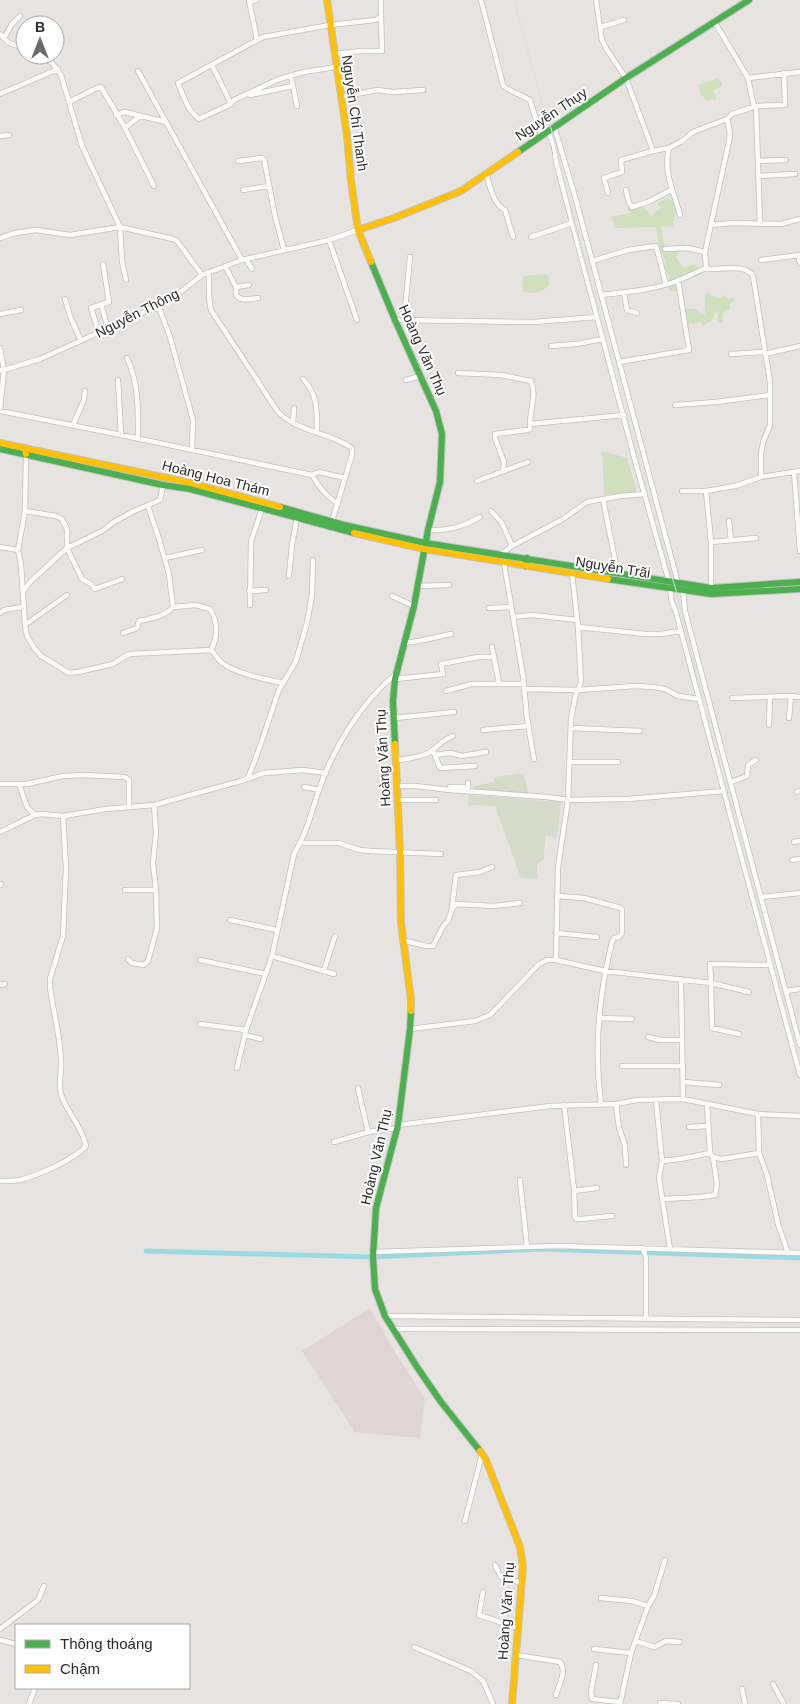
<svg xmlns="http://www.w3.org/2000/svg" width="800" height="1704" viewBox="0 0 800 1704" font-family="Helvetica,sans-serif">
  <rect width="100%" height="100%" fill="#e7e3e0"/>
  <!-- medical -->
  <path fill="#e0d4d5" d="M370 1308 393 1349 425 1399 420 1438 353 1432V1429L302 1351Z"/>
  <!-- green -->
  <path fill="#d0dfbd" d="M718 78 722 83V86L713 90 717 100 711 99 707 101 700 93 699 85Z
    M667 198 676 203 673 226 661 227 665 248 668 251 678 249 679 245 685 244 687 251 678 252 676 257 683 268 693 264 700 268 703 274 687 279 681 277 680 281V291H670L669 287 664 284 670 278 664 266 666 261 659 247 656 227 616 228 611 217 630 213 627 207 640 203 651 216 661 208 657 203Z
    M545 274 549 277V285C543 292 532 295 523 291L522 280 524 276Z
    M710 292 711 297 715 296 718 299 725 295 728 299 733 297 735 301 730 303V309L723 313 722 323H718V313L715 312 712 320 703 326 701 322 686 325 683 308 696 309 701 315 705 314V294Z
    M602 451 627 458 637 492 604 495Z"/>
  <!-- cemetery -->
  <path fill="#d6dac9" d="M523 773 529 794 474 790V786L494 782 495 777Z
    M469 795 561 802 557 837 546 836 544 852V859L537 864 538 879 521 878 495 806 468 805Z"/>
  <g fill="none" stroke-linecap="round" stroke-linejoin="round">
    <!-- canal -->
    <path stroke="#9cdae1" stroke-width="5" d="M146 1251 373 1257 542 1249 800 1258"/>
    <!-- street casing -->
    <g stroke="#c2c1c1" stroke-width="6">
      <path id="street" d="M249 0 257 40
        M481 0 503 85 506 88 530 100 541 136
        M596 0 602 40 607 50 626 78 653 151 669 148 682 141 693 132 727 119 732 114 756 106 785 105 784 73
        M249 2 257 0
        M714 21 748 78 800 72
        M601 27 624 20
        M0 34 9 43 25 48
        M4 38 12 24 20 16
        M334 54 361 51H382L381 17
        M41 55 53 64 61 75 82 146 120 227 173 239 177 241 202 275
        M212 65 231 104
        M336 67 304 72 279 79 234 100 229 105 199 119C187 110 184 97 178 83L263 37 330 25 375 20 381 17V0
        M138 71 242 260
        M291 76 297 106
        M748 78 754 107
        M0 94 58 69
        M250 95 293 86
        M341 97 377 90 393 92 423 90
        M69 102 97 88 101 87 125 128 154 186
        M756 106 760 223
        M116 115 124 112 129 113 166 122
        M727 119 730 133 729 141 705 252 706 268 709 269C722 270 745 263 753 276L770 382V425L763 442 761 454V477
        M554 126 576 200 678 583
        M125 128 140 116
        M548 131 554 146 556 162 634 457 669 582
        M0 136 9 135
        M669 148C663 173 674 192 680 215
        M238 161 261 158 264 159 275 216 284 250
        M758 161 786 160
        M486 173C490 186 493 204 505 210L513 237
        M758 176 795 174
        M243 190 269 186
        M626 190 629 203 632 207 648 202 671 190
        M608 193 604 178 622 172 621 160 653 151
        M711 225 734 223 781 224 800 219
        M531 237 572 223
        M0 238 15 233 36 230 70 235 120 227 122 261 126 280
        M329 240 357 320
        M665 249 688 248 705 252
        M798 255 800 263
        M246 259 252 269
        M761 260 800 255
        M592 261 628 250 656 246 666 284
        M225 266 236 287V295C241 302 249 299 258 298
        M208 272C211 285 207 295 211 310L278 412C298 432 329 432 352 448V455L332 521
        M236 287 249 285
        M624 293 627 310 637 313
        M601 295C627 292 653 290 677 281 687 277 696 272 706 268
        M65 299 70 316 81 341
        M101 304 108 329
        M158 305 170 337 193 420 192 450
        M0 314 21 310
        M395 320 534 322 597 317
        M404 320 410 257
        M99 333 91 308 109 302 103 264
        M551 346 577 344 602 339
        M0 348 4 370 0 410
        M731 354 765 352
        M765 354 800 346
        M127 358C139 383 138 411 138 438
        M619 362 689 350 678 280
        M0 370H4L40 359 142 313 173 298 202 275 242 260 329 240 358 230
        M458 373 501 375 531 381C537 394 530 410 530 424L624 415
        M303 379C318 394 317 412 317 432
        M118 380 121 435
        M406 380 420 376
        M675 405 716 402 769 395
        M0 411 121 435 312 475 319 472 345 478
        M293 423 294 408
        M73 425 84 400 85 391
        M26 454 25 511 18 550 21 565 25 625 27 636 35 649 41 656 69 673 78 672 113 664 129 654 211 650C215 654 218 660 222 663 237 674 265 679 283 683
        M503 470 504 462 495 438V434L527 430 530 429V424
        M794 472 800 551
        M312 475C319 488 326 496 338 504
        M477 481 528 462
        M682 491H706L735 486 761 477 800 471
        M706 491 711 542V588
        M603 499 616 565V573
        M25 511 56 516 62 519 67 529V548L82 579 91 584 95 589 122 579
        M491 511 502 523 512 546
        M729 521 731 540
        M428 530C448 531 462 527 480 517
        M711 542 756 538
        M0 547 18 550
        M501 554 512 546 563 519 587 502 620 496 645 494
        M165 558 202 550
        M504 563 523 676 527 718 534 759
        M572 573 578 627 581 682 575 697 571 719 568 800 558 867 556 960 605 971 711 983 712 1028 739 1034
        M289 576 292 545 297 518
        M418 586 449 585
        M670 589 672 603 675 609 800 1075
        M249 591 266 590
        M683 591 685 611 800 1045
        M23 592 30 582 67 548 102 531 114 522 134 511 160 500 163 485
        M392 596 414 606
        M250 605 251 541 262 509
        M173 607 196 605 210 609C218 622 218 637 211 650
        M489 608 511 607
        M0 613 4 610 22 607
        M513 617 532 615 577 620
        M25 625 67 595
        M578 627 645 634H661L681 631
        M123 633 137 628 139 621C152 618 164 617 173 607L169 574 159 539 148 506
        M404 643 419 641 451 634
        M492 647 499 683
        M395 679 443 674 441 664 478 657H494
        M524 689 578 690 635 686 654 687 665 689 678 696 699 699
        M446 691 472 684H523
        M732 698 791 696 800 697
        M395 718 454 712
        M789 718 791 696
        M769 725 770 697
        M571 728 640 731
        M483 730 528 726
        M432 750 435 755 450 753 462 756 486 752
        M435 755 440 768 475 766
        M397 760C406 759 426 756 433 750 439 744 444 740 453 736
        M570 762H618
        M248 778 258 752 279 690 296 661 307 623 312 595 313 560
        M731 782 747 776 748 765 756 760
        M0 784H27L63 776 83 775 125 777 129 780V806
        M19 784 27 807 35 815
        M398 786H415L450 790 547 797 568 800 628 799 725 791
        M304 787 319 790
        M450 790V787H468V783
        M797 792 800 791
        M398 800H436
        M0 832 35 815 42 814 63 816 106 809 154 805 241 781 264 773 303 770 326 773
        M794 842 800 841
        M301 843H338L360 850 371 851 441 854
        M792 860 800 859
        M0 885 1 884
        M125 890H156
        M557 896 584 898 621 908 622 910V933L619 937 614 938 612 942C599 994 594 1051 601 1104
        M761 897 800 893
        M452 908 456 875 480 872 492 867
        M230 920 277 930
        M556 933 597 937
        M402 940 426 946H433L444 925 448 921 452 909 456 904 494 906 520 903
        M272 956 334 974
        M128 959 132 963 144 965 148 961 157 928 156 891 153 863 156 832 154 805
        M200 960 266 974
        M324 970 335 936
        M681 979 683 1099
        M0 985 5 984
        M786 991 800 989
        M749 992 711 983 710 964 770 965
        M600 1018 632 1019
        M200 1024 246 1030
        M410 1029 475 1021 490 1015 539 964 547 960H556
        M245 1035 261 1039
        M648 1037 660 1040H681
        M622 1066H683
        M237 1068 246 1030 272 956 294 854C307 833 311 813 319 790 333 748 362 701 397 673
        M684 1082 719 1085
        M358 1088 368 1132
        M656 1100 662 1161 659 1178 670 1249
        M616 1104 619 1128 625 1145 626 1165
        M707 1104 710 1153 713 1157 722 1159 759 1153
        M564 1105 574 1189 575 1217 576 1219H581L612 1216
        M758 1114 759 1153 767 1175 778 1224 788 1253
        M398 1125 550 1106 616 1104 637 1100 683 1099 758 1114 800 1116
        M689 1127 708 1126
        M334 1142 368 1132 397 1128
        M662 1161 680 1159 710 1153
        M520 1180 527 1247
        M0 1181C6 1181 14 1181 20 1180 38 1175 74 1160 86 1146 83 1128 67 1113 61 1094 58 1084 62 1071 61 1060 60 1035 53 1011 50 987V979L63 936 66 868 63 816
        M574 1191 597 1188
        M663 1199 701 1197 715 1195 717 1184 713 1157
        M643 1248 646 1258V1319
        M373 1252 558 1246 800 1253
        M385 1316 800 1320
        M393 1329 800 1330
        M465 1521 482 1454
        M495 1565 501 1577 522 1583
        M483 1592 479 1615 518 1628
        M601 1598 632 1601 648 1606
        M0 1629 38 1600 44 1586
        M0 1640 16 1644
        M635 1641 655 1647 666 1641 680 1642
        M414 1647 471 1671 483 1681 493 1704
        M594 1649 631 1653
        M517 1655 560 1662C567 1671 559 1685 556 1695
        M596 1665 591 1692 592 1699 620 1702
        M773 1684 784 1704
        M742 1689 745 1704
        M660 1703 678 1704
        M29 1704 35 1688
        M620 1704 631 1653 648 1606 654 1596 665 1560"/>
    </g>
    <!-- fast casing -->
    <g stroke="#c2c1c1" stroke-width="8">
      <path id="fast" d="M518 152 626 78 749 0
        M371 262 395 320 436 411 442 434 440 482 428 530 414 606 395 679 393 701 395 744
        M0 449 163 485 190 489 354 533
        M280 507 344 525 425 543 711 588 800 582
        M330 527 332 521
        M526 566 527 558
        M608 579 711 594 800 589
        M411 1011 410 1029 398 1125 376 1208 373 1257 375 1289 385 1316 417 1367 441 1402 480 1451"/>
    </g>
    <!-- slow casing -->
    <g stroke="#c2c1c1" stroke-width="8">
      <path id="slow" d="M327 0 347 136 351 181 358 230 371 262
        M358 230 394 218 461 191 518 152
        M0 443 191 483 280 507
        M25 448 26 454
        M354 533 424 549 608 579
        M395 744 400 852 401 923 411 1000V1011
        M480 1451 486 1460 520 1547 523 1566 512 1704"/>
    </g>
    <!-- street -->
    <use href="#street" stroke="#fbfbfa" stroke-width="4.5"/>
    <!-- fast -->
    <use href="#fast" stroke="#4caf50" stroke-width="6"/>
    <!-- slow -->
    <use href="#slow" stroke="#ffc107" stroke-width="6"/>
    <!-- rail -->
    <path stroke="#ddddde" stroke-width="1" d="M514 0 546 117 551 128 575 228 656 524 676 590 713 743 800 1065"/>
  </g>
  <g text-anchor="middle" stroke-width="4" stroke-linejoin="round" paint-order="stroke">
    <!-- street labels -->
    <g font-size="14" fill="#2a2a2a" stroke="#fff">
      <text transform="translate(355 113) rotate(82)" y="5">Nguyễn Chí Thanh</text>
      <text transform="translate(551 114) rotate(-34)" y="5">Nguyễn Thụy</text>
      <text transform="translate(137 313) rotate(-27)" y="5">Nguyễn Thông</text>
      <text transform="translate(423 350) rotate(66)" y="5">Hoàng Văn Thụ</text>
      <text transform="translate(216 478) rotate(14)" y="5">Hoàng Hoa Thám</text>
      <text transform="translate(613 567) rotate(9)" y="5">Nguyễn Trãi</text>
      <text transform="translate(383 758) rotate(-93)" y="5">Hoàng Văn Thụ</text>
      <text transform="translate(376 1157) rotate(-77)" y="5">Hoàng Văn Thụ</text>
      <text transform="translate(506 1611) rotate(-86)" y="5">Hoàng Văn Thụ</text>
    </g>
  </g>
  <!-- legend -->
  <rect x="15" y="1624" width="175" height="65" fill="#ffffff" stroke="#aaaaaa"/>
  <rect x="25" y="1640" width="25" height="8" fill="#4caf50" stroke="#aaaaaa"/>
  <text x="60" y="1649" font-size="15" fill="#2a2a2a">Thông thoáng</text>
  <rect x="25" y="1665" width="25" height="8" fill="#ffc107" stroke="#aaaaaa"/>
  <text x="60" y="1674" font-size="15" fill="#2a2a2a">Chậm</text>
  <!-- north arrow -->
  <g transform="translate(40 40)"><circle r="24" fill="#ffffff" stroke="#aaaaaa"/>
  <path d="M0-4L9 19L0 12L-9 19Z" fill="#6c6b6a"/>
  <text y="-8" font-size="14" font-weight="bold" text-anchor="middle" fill="#2a2a2a">B</text>
  </g>
</svg>
